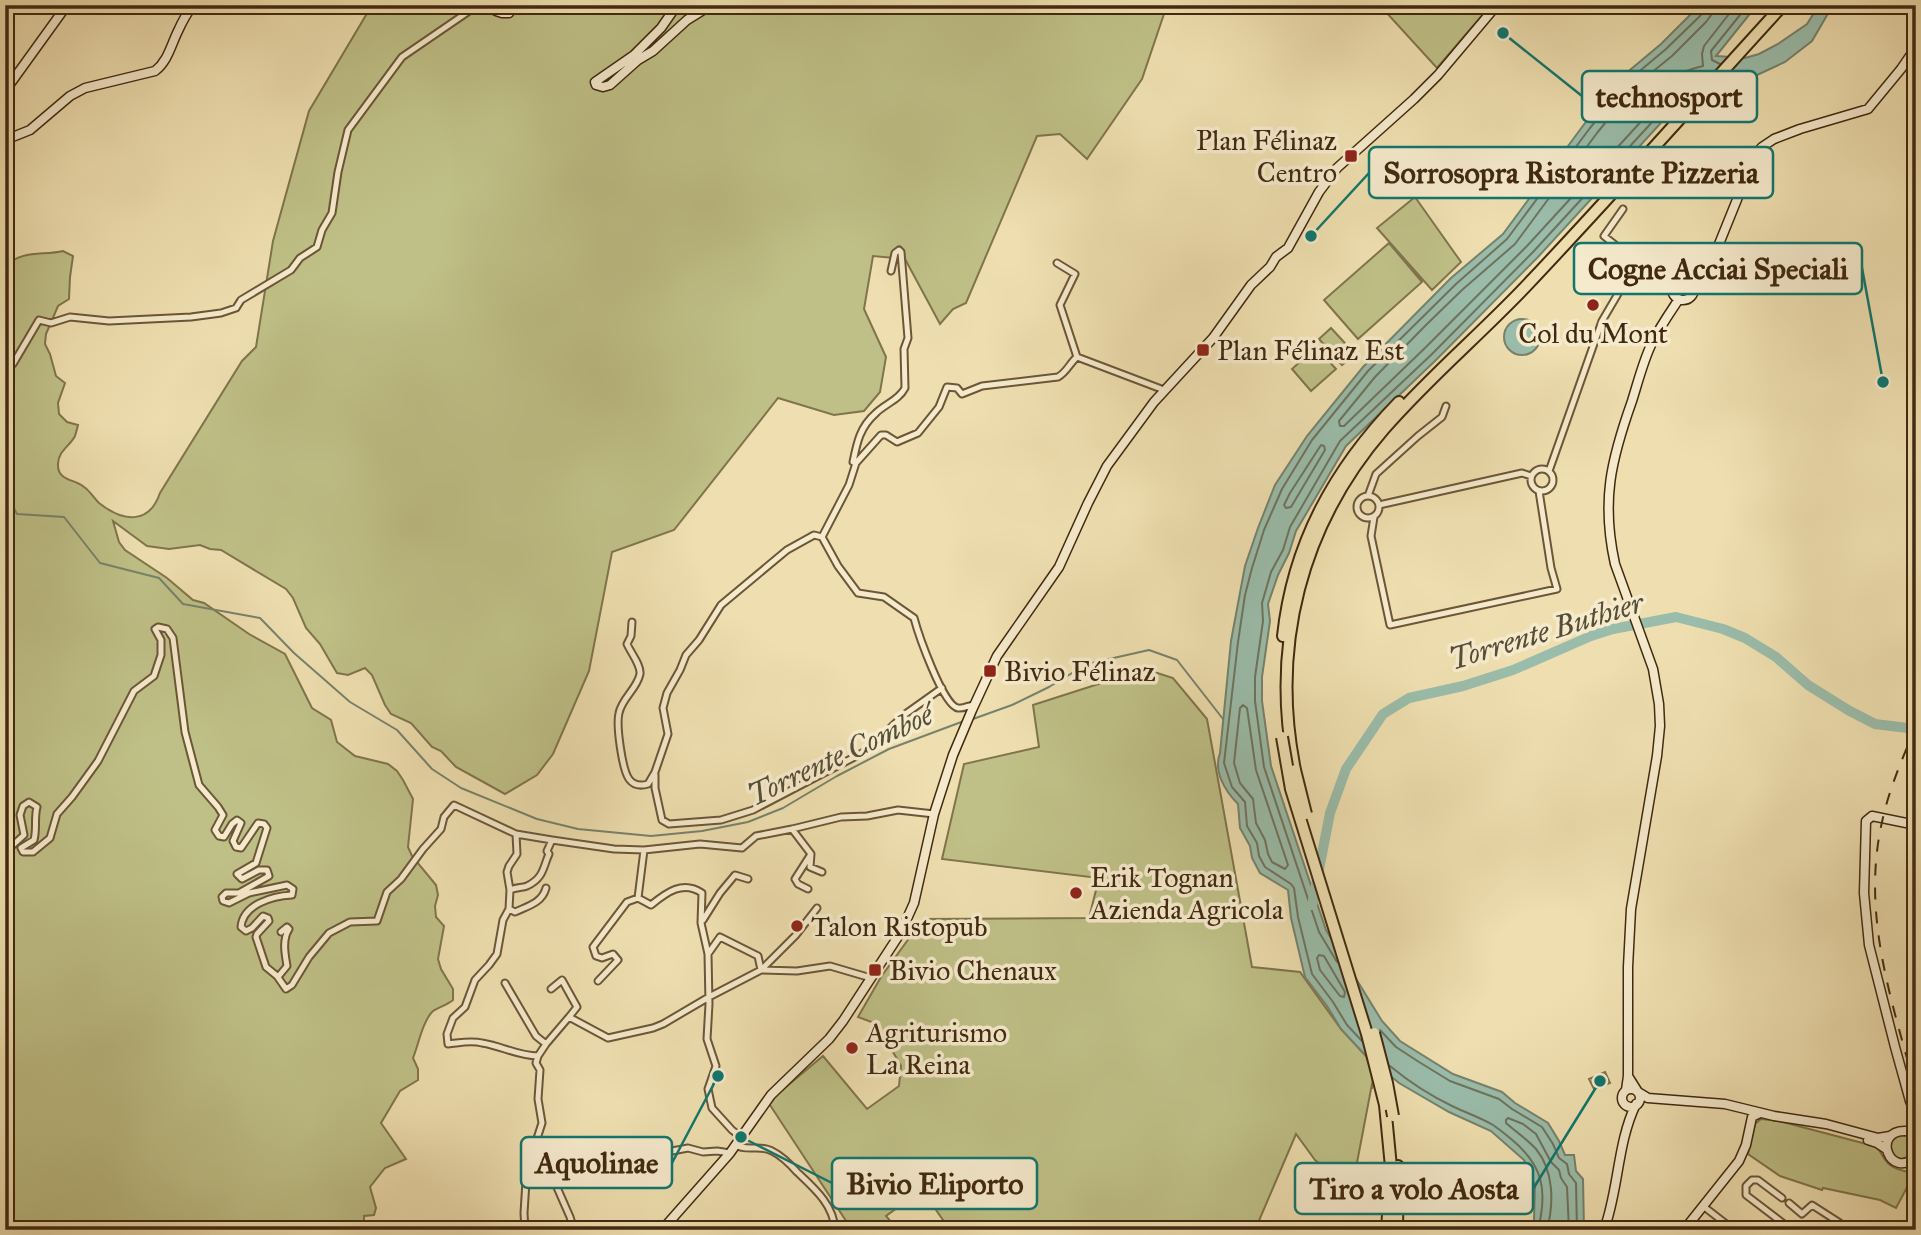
<svg xmlns="http://www.w3.org/2000/svg" width="1921" height="1235" viewBox="0 0 1921 1235" font-family="'IM FELL Great Primer',serif">
  <rect width="100%" height="100%" fill="#efdfb0"/>
  <filter id="stains"><feTurbulence type="fractalNoise" baseFrequency=".00286" numOctaves="4"/><feColorMatrix values="0 0 0 0 .2 0 0 0 0 .09 0 0 0 0 .02 0 0 0 .5 -.17"/></filter>
  <radialGradient id="worn" r=".72"><stop offset=".6" stop-color="#630" stop-opacity="0"/><stop offset="1" stop-color="#630" stop-opacity=".3"/></radialGradient>
  <!-- green -->
  <path fill="#bfc087" stroke="#80744c" stroke-width="2" d="M372 5H1167L1142 79 1087 159 1060 134 1037 136 966 303 953 309 940 324 905 259 873 256 864 309 886 357 880 392 864 411 834 415 778 398 674 530 612 552 589 671 553 754 537 775 505 794 456 767 441 751 432 747 411 723 391 714 385 705 372 675 365 668 348 675 337 673 320 644 306 628 293 598 286 589 221 550 210 549 200 545 169 549 147 546 113 521 119 542 125 550 167 578 193 600 204 603 249 634 285 654 312 708 331 720 337 742 355 756 388 764 397 771 403 780 413 799 408 847 412 856 436 885 438 895 435 906 436 917 444 926 438 959 441 969 453 989V1000C447 1005 439 1007 433 1011 423 1020 418 1046 413 1058L418 1069V1080L400 1091 381 1123 406 1159 385 1168 370 1187 376 1208 374 1215 364 1216V1226C373 1230 382 1227 392 1230H5V267C22 249 43 256 63 251L73 256 70 277 69 299 58 306 46 334 45 344 50 354 56 376 65 383 58 403 59 414 67 422 78 425C77 429 76 433 75 436 70 446 58 451 58 464 57 481 75 479 84 487 90 491 94 498 99 503 123 522 149 525 160 493L242 361 256 347 273 241 309 111Z
    M1388 5H1491L1437 68 1384 10Z
    M1415 197 1461 262 1432 290 1377 228Z
    M1389 243 1422 282 1358 339 1324 300Z
    M1331 328 1355 354 1342 365 1319 339Z
    M1316 347 1336 369 1311 391 1292 369Z
    M1145 669 1173 678 1207 719 1252 967 1300 972 1341 1029 1366 1056 1373 1075 1372 1089V1084L1352 1189 1315 1160 1296 1134 1255 1230H950L922 1190 886 1216 898 1230H852L768 1102 823 1056 867 1109 899 1086 901 1066 877 1024 858 1017 881 977 923 919 1089 918 1099 878 942 859 964 764 1039 747 1033 705Z
    M1605 1072 1610 1083 1594 1089 1589 1079Z
    M1761 1119 1779 1121 1874 1146C1881 1150 1881 1155 1886 1161 1891 1168 1900 1170 1908 1172L1909 1177 1912 1178 1896 1208 1880 1200 1823 1188 1822 1190 1780 1176 1748 1154 1755 1124Z
    M1890 1147a12 12 0 1 1 24 0a12 12 0 1 1-24 0Z"/>
  <!-- water -->
  <path fill="#9abdab" stroke="#76826d" stroke-width="2" d="M1700 5H1757L1716 56 1745 58 1759 54 1778 44 1807 24 1819 5H1833L1812 41 1785 62 1757 75 1740 80 1697 84 1685 88 1671 112 1538 257 1437 359 1346 446 1296 531 1289 553 1278 575 1268 604 1270 621 1262 677V701L1271 766 1326 930 1382 1021 1400 1041 1453 1074 1502 1092 1515 1103 1548 1123 1559 1141 1565 1155H1574L1576 1171 1583 1179 1584 1230H1531L1534 1220 1535 1185 1524 1160 1491 1131 1449 1112 1399 1083 1366 1056 1341 1029 1327 1006 1305 977 1291 918 1288 890 1260 873 1252 858 1250 846 1240 828 1238 804C1225 791 1213 771 1220 753L1231 641 1245 566 1258 528 1275 485 1307 436 1363 367 1451 278 1503 234 1585 123 1624 75 1661 44Z
    M1504 337a18 18 0 1 1 36 0a18 18 0 1 1-36 0Z"/>
  <g fill="none" stroke-linecap="round" stroke-linejoin="round">
    <!-- shore -->
    <path stroke="#6e735e" stroke-width="2" d="M1714 5 1712 14 1706 22 1672 56 1635 86 1597 133 1515 244 1462 290 1426 325 1375 377 1339 421 1340 426H1344L1426 347 1527 246 1658 103C1673 78 1673 73 1703 66L1702 54 1704 46 1736 5
      M1720 64 1712 60 1711 51 1748 5
      M1321 445 1324 446 1325 450 1291 507 1286 508 1284 505 1290 493Z
      M1243 705 1247 708 1256 770 1288 865 1285 869 1272 862 1268 854 1265 840 1256 823 1253 799 1240 783 1234 763 1240 708Z
      M1319 955 1324 956 1345 992 1344 997 1340 996 1320 970 1317 958Z
      M1337 962 1319 932 1264 767 1255 701V677L1263 621 1262 603 1271 572 1283 550 1290 527 1340 441 1432 354 1533 252 1665 108C1680 84 1679 78 1710 75
      M1380 1030 1396 1047 1419 1062 1450 1081 1499 1099 1512 1109 1542 1127 1553 1144 1559 1158 1567 1164 1569 1174 1576 1183 1577 1230
      M1362 1041 1347 1025 1333 1002 1312 974 1298 917 1294 888 1291 884 1265 867 1259 856 1257 843 1247 826 1245 802 1232 787 1224 763 1238 642 1245 595 1252 568 1264 530 1282 489 1312 440 1368 371 1456 284 1507 239 1590 128 1629 80 1666 49 1699 17 1704 11 1705 5
      M1390 1066C1408 1081 1433 1097 1454 1107 1467 1113 1481 1118 1493 1125 1499 1129 1505 1134 1510 1138 1543 1165 1548 1189 1538 1230
      M1547 1230C1554 1203 1554 1171 1536 1149 1527 1139 1516 1132 1506 1123V1120L1508 1118 1523 1124 1536 1134 1551 1162 1559 1170 1561 1178 1567 1187 1569 1230"/>
    <!-- stream -->
    <path stroke="#76826d" stroke-width="2" d="M5 492 17 514 64 517 100 563 159 578 183 604 260 618 294 653 350 702 397 730 432 769 461 788 537 819 578 829 651 836 702 831 748 822 783 808 837 776 889 749 964 721
      M973 719 1012 705 1049 687 1087 664 1149 650 1177 660 1223 719"/>
    <!-- river -->
    <path stroke="#9abdab" stroke-width="10" d="M1312 905 1330 813 1346 769 1383 714 1409 698 1463 686 1513 670 1591 636 1613 629 1676 617 1723 629 1745 638 1776 657 1808 685 1848 710 1875 724 1916 729"/>
    <!-- street casing -->
    <g stroke="#6c5638" stroke-width="9">
      <path id="street" d="M1057 263 1075 274 1060 305 1077 357 1164 390
        M1639 264H1642L1666 282 1674 284
        M5 369 13 364 39 320 51 323 70 317 109 321 191 317 221 313 236 308 241 300 291 270 300 258 317 247 322 230 332 213 338 172 348 130 402 57 478 5
        M856 463 853 462C857 442 860 427 876 413 885 404 899 400 905 388L904 349 908 338 901 252 899 250 895 253 891 271
        M1531 480a11 11 0 1 1 22 0a11 11 0 1 1-22 0Z
        M1549 471 1602 321 1632 270 1639 264 1604 236 1623 209
        M1357 507a11 11 0 1 1 22 0a11 11 0 1 1-22 0Z
        M1368 496 1376 474 1418 436 1442 417 1446 406
        M1379 505 1522 473 1531 476
        M1374 517 1371 536 1390 625 1557 589 1551 568 1539 491
        M632 622 631 636 627 644C631 653 641 665 640 674 637 689 622 698 619 713 616 725 622 769 629 779 634 786 641 786 648 784L655 772 668 734 663 708 667 693 680 670 686 655 699 640 721 605 787 550 814 535 822 537
        M974 705C970 705 963 709 958 708 943 706 918 633 914 618L884 597 858 593 838 566 822 537 849 485 856 463 881 435H886L897 442 918 433 939 407 947 387 957 388 962 394 982 386 1058 377C1067 372 1069 364 1077 357
        M655 775V788L662 820 669 824 721 820 753 810 866 751 904 715 942 688
        M792 829 811 854 810 867 822 872
        M516 834 517 854 509 866 507 872 510 890 509 909 503 920 497 954 489 965 475 980 465 1007 453 1018 447 1034 448 1044C459 1043 471 1040 482 1043 502 1046 518 1056 538 1056L546 1044
        M5 843 13 845 24 835 20 815 23 806 29 802 37 807C34 818 37 829 34 840L21 848 23 852H33L50 838 57 814 72 797 98 761 134 691 154 676 161 655V640L155 629 158 627 167 629 173 638 185 732 199 785 218 807 223 815 215 830 219 836 224 837 232 824 237 820 241 823 233 841 236 847 241 848 258 823 264 824 267 828 256 863 237 874 242 879 259 870H267L269 876 239 893H226L222 897 223 901 229 903 249 893 287 885 293 889 292 895C273 896 243 904 241 927L246 931 252 928 263 916 268 918 269 921 257 934 256 937 266 967 277 976 286 989 292 985 309 957 329 933 350 922 377 921 387 892 401 879 423 849 441 829 444 817 454 805 516 834 552 840 614 849 644 850 700 844 742 848 756 836 792 829 841 817 867 816 898 810 934 814
        M644 850 638 898 651 905C667 892 683 880 702 893L701 923 708 954 709 1004 707 1039 716 1066 708 1089 712 1108 732 1130 741 1137
        M808 889 798 884 795 879 811 854
        M510 890C516 887 522 888 527 886 544 878 543 867 549 854L547 851 552 840
        M509 909 515 912C528 906 542 903 546 888
        M703 920 720 893 735 875 748 879
        M708 954 720 937 758 956 761 970 796 935 817 908
        M278 977 287 966C285 954 282 940 289 929L287 927 281 932
        M598 981 618 960 613 954 602 958 596 956 593 947 627 902 638 898
        M505 983 536 1036 546 1044 569 1017 608 1038 653 1028 663 1024 709 997 761 970 797 971 830 966 871 978
        M551 989 562 980 577 1007 569 1017
        M735 1145C748 1152 760 1144 772 1151 782 1156 790 1164 797 1172 814 1188 834 1205 835 1230
        M532 1154 552 1176 570 1217 574 1230
        M544 1169 579 1163 640 1157 688 1148 703 1152 717 1151 730 1153
        M1782 1198 1758 1180H1752L1746 1186V1195L1792 1230
        M1789 1203 1802 1214 1812 1205 1840 1223 1835 1230
        M1703 1206 1734 1230
        M525 1230 524 1213 526 1181 532 1154 542 1123 538 1099 540 1070 536 1063 538 1056
        M1771 1230 1778 1220"/>
    </g>
    <!-- secondary casing -->
    <g stroke="#412910" stroke-width="11">
      <path id="secondary" d="M493 5 496 11 502 13H509L515 5
        M677 5 661 28 634 55 595 82 596 85 603 87 610 85 638 60 653 51 687 20 711 5
        M5 91 67 5
        M5 140 30 130 70 96 85 88 155 71C168 61 171 45 178 31 182 22 187 13 193 5
        M1672 289a11 11 0 1 1 22 0a11 11 0 1 1-22 0Z
        M1692 283 1707 265 1717 249 1755 155 1762 147 1774 139 1800 129 1868 109 1901 69 1916 47
        M1916 825 1872 816 1866 821 1864 893 1869 945 1895 1047 1910 1101 1916 1116
        M1628 1076 1638 1092 1648 1098 1725 1104 1774 1116 1826 1124 1878 1138 1890 1136
        M1622 1098a9 9 0 1 1 18 0a9 9 0 1 1-18 0Z
        M1626 1090 1628 1076V967L1631 909 1657 756 1660 726 1659 704 1653 669 1615 564C1601 501 1611 460 1632 401 1638 382 1643 362 1651 345 1659 328 1669 314 1679 299
        M1916 1138 1907 1131C1870 1129 1890 1182 1916 1156
        M1868 1140 1877 1143 1886 1149
        M662 1230 730 1153 771 1095 829 1039 843 1021 901 932 914 903 934 814 953 755 972 710 997 656 1059 567 1088 503 1107 466 1154 402 1213 338 1251 285 1270 267 1276 257 1288 248 1319 192 1337 168 1414 99 1438 75 1497 5
        M1604 1230C1619 1189 1617 1143 1636 1104
        M1684 1230 1739 1161 1746 1145 1752 1117 1760 1113"/>
    </g>
    <!-- highway casing -->
    <g stroke="#412910" stroke-width="14">
      <path id="highway" d="M1283 636C1293 543 1335 468 1399 402
        M1295 770C1270 646 1301 525 1384 429 1429 377 1482 333 1529 283 1615 192 1698 98 1783 5
        M1385 1105 1391 1167 1387 1230
        M1397 1230 1398 1166"/>
    </g>
    <!-- street -->
    <use href="#street" stroke="#f5eacc" stroke-width="5"/>
    <!-- secondary -->
    <use href="#secondary" stroke="#f5eacc" stroke-width="8"/>
    <!-- highway -->
    <use href="#highway" stroke="#efdfb0" stroke-width="10"/>
    <!-- rail -->
    <path stroke="#412910" stroke-width="2" stroke-dasharray="12 12" stroke-linecap="butt" d="M1916 726C1903 757 1889 789 1882 822 1861 915 1892 1001 1916 1091"/>
    <!-- highway-bridge casing -->
    <g stroke="#412910" stroke-width="14" stroke-linecap="butt">
      <path id="highway-bridge" d="M1282 737 1291 789 1367 1034 1385 1105
        M1295 770 1306 814
        M1374 1033 1387 1083 1393 1116"/>
    </g>
    <!-- highway-bridge -->
    <use href="#highway-bridge" stroke="#efdfb0" stroke-width="10"/>
  </g>
  <!-- markers -->
  <g fill="#8f2418" stroke="#f5eacc" stroke-width="2.5">
    <rect x="1344" y="149" width="14" height="14" rx="3.5"/>
    <circle cx="1593" cy="305" r="7"/>
    <rect x="1196" y="343" width="14" height="14" rx="3.5"/>
    <rect x="983" y="664" width="14" height="14" rx="3.5"/>
    <circle cx="1076" cy="893" r="7"/>
    <circle cx="797" cy="926" r="7"/>
    <rect x="868" y="963" width="14" height="14" rx="3.5"/>
    <circle cx="852" cy="1048" r="7"/>
  </g>
  <g text-anchor="middle" stroke-width="7" stroke-linejoin="round" paint-order="stroke">
    <!-- poi labels -->
    <g font-size="28" fill="#412910" stroke="#f5eacc" text-anchor="start">
      <text x="1337" y="150" text-anchor="end">Plan Félinaz<tspan x="1337" dy="32">Centro</tspan></text>
      <text x="1593" y="343" text-anchor="middle">Col du Mont</text>
      <text x="1217" y="360">Plan Félinaz Est</text>
      <text x="1004" y="681">Bivio Félinaz</text>
      <text x="1090" y="887">Erik Tognan<tspan x="1090" dy="32">Azienda Agricola</tspan></text>
      <text x="811" y="936">Talon Ristopub</text>
      <text x="889" y="980">Bivio Chenaux</text>
      <text x="866" y="1042">Agriturismo<tspan x="866" dy="32">La Reina</tspan></text>
    </g>
    <!-- water labels -->
    <g font-size="30" font-style="italic" fill="#574e37" stroke="#f5eacc">
      <text transform="translate(1546 631) rotate(-17)" y="10">Torrente Buthier</text>
      <text transform="translate(840 755) rotate(-25)" y="10">Torrente Comboé</text>
    </g>
  </g>
  <!-- callouts -->
  <path fill="none" stroke="#0f766e" stroke-width="2.5" d="M1503 33L1582 96M1311 236L1369 173M1883 382L1862 268M718 1076L672 1163M741 1137L832 1183M1600 1081L1533 1189"/>
  <g fill="#0f766e" stroke="#f5eacc" stroke-width="2.5">
    <circle cx="1503" cy="33" r="7"/>
    <circle cx="1311" cy="236" r="7"/>
    <circle cx="1883" cy="382" r="7"/>
    <circle cx="718" cy="1076" r="7"/>
    <circle cx="741" cy="1137" r="7"/>
    <circle cx="1600" cy="1081" r="7"/>
  </g>
  <g fill="#f5eacc" stroke="#0f766e" stroke-width="2.5">
    <rect x="1582" y="71" width="175" height="51" rx="7"/>
    <rect x="1369" y="147" width="404" height="51" rx="7"/>
    <rect x="1574" y="243" width="288" height="51" rx="7"/>
    <rect x="521" y="1137" width="151" height="51" rx="7"/>
    <rect x="832" y="1158" width="205" height="51" rx="7"/>
    <rect x="1295" y="1163" width="238" height="51" rx="7"/>
  </g>
  <g font-size="30" text-anchor="middle" font-weight="bold" fill="#412910">
    <text x="1669" y="107">technosport</text>
    <text x="1571" y="183">Sorrosopra Ristorante Pizzeria</text>
    <text x="1718" y="279">Cogne Acciai Speciali</text>
    <text x="597" y="1173">Aquolinae</text>
    <text x="935" y="1194">Bivio Eliporto</text>
    <text x="1414" y="1199">Tiro a volo Aosta</text>
  </g>
  <!-- margin -->
  <rect width="1921" height="1235" fill="none" stroke="#efdfb0" stroke-width="28"/>
  <rect x="7" y="7" width="1907" height="1221" fill="none" stroke="#412910" stroke-width="3.5"/>
  <rect x="14" y="14" width="1893" height="1207" fill="none" stroke="#412910" stroke-width="2"/>
  <rect width="100%" height="100%" filter="url(#stains)"/>
  <rect width="100%" height="100%" fill="url(#worn)"/>
</svg>
